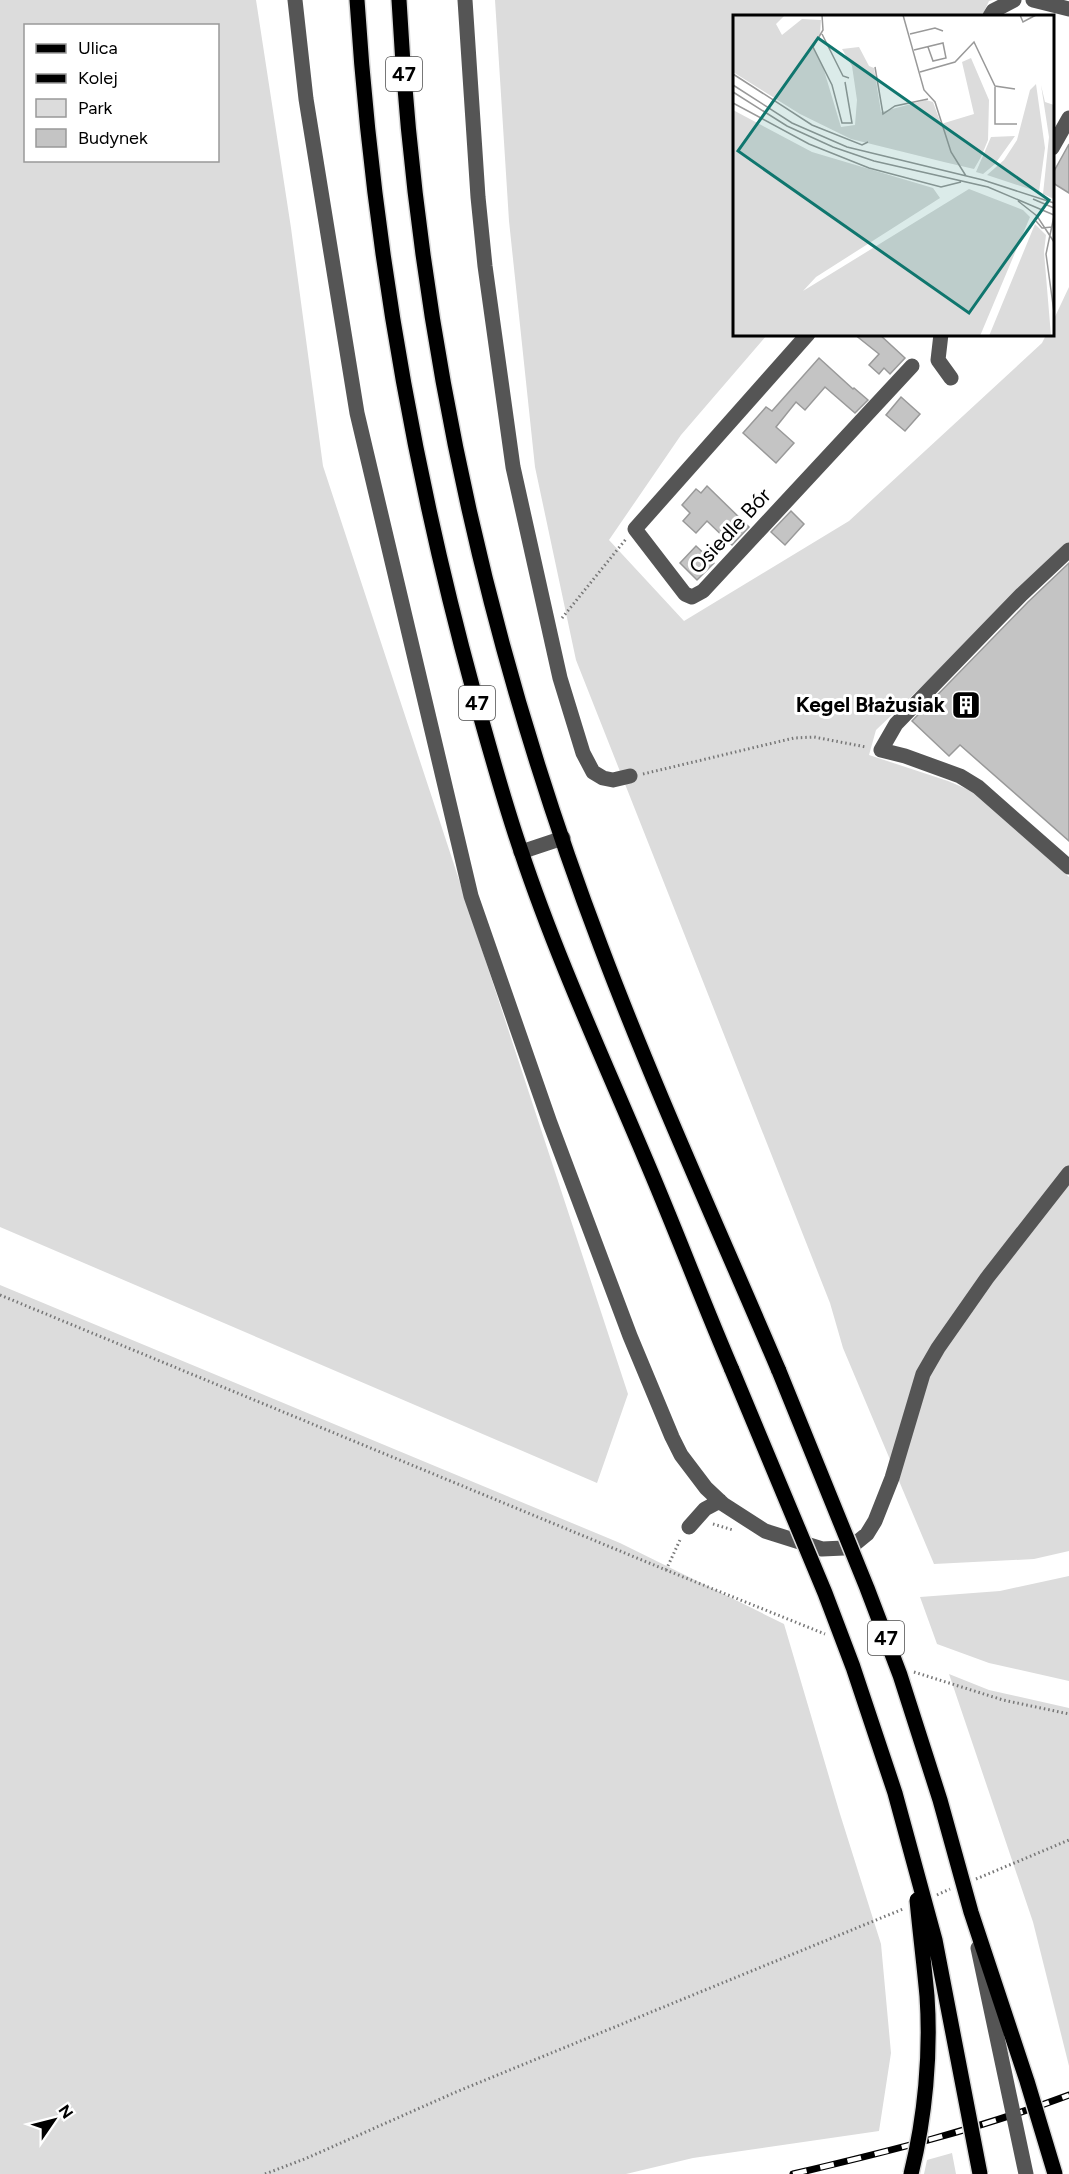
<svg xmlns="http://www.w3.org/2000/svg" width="1069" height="2174" viewBox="0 0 1069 2174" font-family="Figtree,sans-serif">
  <rect width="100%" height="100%" fill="#fff"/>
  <!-- green -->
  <path fill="#dcdcdc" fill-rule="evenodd" d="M0 0H256L291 228 323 466 628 1394 597 1483 0 1227ZM26 26H218V160H26Z
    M495 0H993L989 1 982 16H734V334L767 335 681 435 609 540 684 621 849 521 1042 343 1046 335 1052 334 1053 321 1069 287V547L876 730 869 755 948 781 974 792 1069 877V1551L1034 1559 934 1564 843 1348 830 1303 576 660 535 467 509 221Z
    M0 1285 620 1543 784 1624 840 1814 881 1944 891 2053 879 2131 693 2158 626 2174H0Z
    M1069 1576V1681L989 1663 937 1644 920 1597 1000 1591Z
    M949 1674 989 1690 1069 1708V2066L1033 1922Z
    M952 2153 956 2174H924L927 2160Z"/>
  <!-- building -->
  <path fill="#c4c4c4" stroke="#999" stroke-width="1.5" d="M1069 144V193L1053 183V173Z
    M854 334H879L905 358 890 374 884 368 879 374 869 365 879 354Z
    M819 358 853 389 854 388 868 400 855 413 825 387 805 410 796 402 776 427 794 443 776 463 743 433 766 407 772 411Z
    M901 397 920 414 905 431 886 415Z
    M707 486 749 527 732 545 707 521 696 533 683 521 690 513 682 505 696 489 701 493Z
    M791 511 804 524 785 545 771 532Z
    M696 546 714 563 697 580 680 563Z
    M1069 563V841L960 745 949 756 912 721 1028 602Z"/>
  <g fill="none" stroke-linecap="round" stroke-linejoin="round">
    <!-- major casing -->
    <g stroke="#dbdbdb" stroke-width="18">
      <path id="major" d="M357 0C372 235 412 466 474 693 489 746 503 799 521 851 556 956 602 1056 645 1158 675 1228 702 1300 732 1370
        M399 0C416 326 485 642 601 947 655 1090 719 1230 779 1371"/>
    </g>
    <!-- path -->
    <path stroke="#777" stroke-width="3" stroke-dasharray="1.5 3" stroke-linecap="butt" d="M562 618 626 539
      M643 774 794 738 814 737 866 747
      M0 1295 666 1570 825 1634
      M713 1524 733 1530
      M666 1570 680 1540
      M914 1672 1003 1700 1069 1714
      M976 1879 1069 1840
      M937 1895 950 1889
      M265 2174 307 2158 456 2092 903 1909"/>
    <!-- minor -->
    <path stroke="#555" stroke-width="15" d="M295 0 306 99 357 413 471 896 550 1123 630 1336 672 1437 681 1455 706 1488 723 1504 765 1531 822 1549 844 1548 856 1543 867 1534 875 1521 892 1478 923 1374 938 1348 987 1278 1069 1173
      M465 0 478 197 485 266 513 467 560 678 583 753 593 772 603 778 613 780 630 776
      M1033 0 1069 9
      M990 16 993 11 1014 0
      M1052 148 1069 118
      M808 334 635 529 685 594 692 597 703 591 912 366
      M941 334 938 360 951 378
      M1069 550 1021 595 896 724 881 750 905 756 960 776 978 787 1069 867
      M521 852 563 838
      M689 1527 705 1509 720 1501"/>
    <!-- major -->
    <use href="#major" stroke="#000" stroke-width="15"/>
    <!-- rail casing -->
    <g stroke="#000" stroke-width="7">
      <path id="rail" d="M793 2174C886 2152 979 2129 1069 2095"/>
    </g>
    <!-- rail -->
    <use href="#rail" stroke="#fff" stroke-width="4.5" stroke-dasharray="14" stroke-linecap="butt"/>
    <!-- major-bridge casing -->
    <g stroke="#dbdbdb" stroke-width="18" stroke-linecap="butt">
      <path id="major-bridge" d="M732 1370 825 1593 853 1667 895 1793 935 1940 980 2174
        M779 1371 867 1588 900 1675 940 1800 971 1912 1027 2081 1055 2174
        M911 2174C925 2118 931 2054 927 1996 924 1964 920 1932 917 1900"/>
    </g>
    <!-- minor-bridge -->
    <path stroke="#555" stroke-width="15" d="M978 1948 1026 2174"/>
    <!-- major-bridge -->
    <use href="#major-bridge" stroke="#000" stroke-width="15"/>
  </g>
  <!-- icons -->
  <defs>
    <g id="building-square" transform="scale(1.5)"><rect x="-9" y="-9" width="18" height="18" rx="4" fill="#000" stroke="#fff"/><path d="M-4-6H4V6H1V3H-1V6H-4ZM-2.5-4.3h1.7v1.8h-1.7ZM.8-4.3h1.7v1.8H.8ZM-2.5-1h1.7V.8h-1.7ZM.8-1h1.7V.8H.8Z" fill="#fff"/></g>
  </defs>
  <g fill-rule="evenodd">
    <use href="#building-square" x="966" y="705"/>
  </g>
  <g text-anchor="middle" stroke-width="6" stroke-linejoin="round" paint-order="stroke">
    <!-- shield labels -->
    <g fill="#fff" stroke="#4c4c4c" stroke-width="1.5">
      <rect x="386" y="57" width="36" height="34" rx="4.5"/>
      <rect x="459" y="686" width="36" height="34" rx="4.5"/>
      <rect x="868" y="1621" width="36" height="34" rx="4.5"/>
    </g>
    <g font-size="20" font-weight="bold" fill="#000">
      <text x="404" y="81">47</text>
      <text x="477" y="710">47</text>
      <text x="886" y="1645">47</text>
    </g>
    <!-- street labels -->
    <g font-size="21" fill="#000" stroke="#fff">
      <text transform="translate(730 531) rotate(-47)" y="7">Osiedle Bór</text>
    </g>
    <!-- poi labels -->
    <g font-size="21" font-weight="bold" fill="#000" stroke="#fff" text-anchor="end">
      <text x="945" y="712">Kegel Błażusiak</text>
    </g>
  </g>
  <!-- overview -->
  <g transform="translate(733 15)">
    <rect width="321" height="321" fill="#fff"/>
    <path d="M0 0H52L43 9 49 20 69 4 88 5 87 20 79 31 90 52 108 112 122 110 124 85 119 51 109 34 126 32 136 51 141 53 148 97 193 85 200 87 208 109 241 99 229 47 238 43 256 85 255 125 248 142 241 154 211 147 118 124 67 99 0 57ZM303 69 312 133 306 177 254 160 271 145 284 125 297 75ZM308 70 312 87 321 90V184L310 179 316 122ZM0 95 79 137 200 173 207 183 83 262 70 276 236 174 290 195 297 202 247 321H0ZM282 121 262 149 250 159 243 157 258 122ZM302 209 313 220 311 237 318 321H256Z" fill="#dcdcdc"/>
    <path fill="none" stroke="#999" stroke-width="1.5" d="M89 0 90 15 80 32 99 70 109 108H119L112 67M170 0 191 75 202 87 218 137 233 161M287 0 290 7 303 0M89 19 110 61 116 63M177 19 202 13 210 16M181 35 210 28 213 43 200 46 195 32M142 52 150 99 162 91 195 84M187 57 222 47 241 27 262 71 282 74M0 59 79 110 129 130 135 127M0 70 59 108 114 132 250 165 321 188M262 72V109H284M0 77 54 111 100 132 141 146 255 172 321 200M0 88 76 129 136 153 208 172 228 167M300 184 321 193M285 186 304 201 321 227M321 201 313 239 321 297M303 206 309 213 319 212M321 227V255"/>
    <path fill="#0f766e" fill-opacity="0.15" stroke="#0f766e" stroke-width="3" d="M85 23 316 185 236 298 5 136Z"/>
    <rect width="321" height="321" fill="none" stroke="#000" stroke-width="3"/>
  </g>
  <!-- legend -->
  <rect x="24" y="24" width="195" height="138" fill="#ffffff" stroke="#999999" stroke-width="1.5"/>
  <rect x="36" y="44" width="30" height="9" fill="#000000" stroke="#999999" stroke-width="1.5"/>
  <text x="78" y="54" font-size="18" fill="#000000">Ulica</text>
  <rect x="36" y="74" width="30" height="9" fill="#000000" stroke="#999999" stroke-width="1.5"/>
  <text x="78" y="84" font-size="18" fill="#000000">Kolej</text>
  <rect x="36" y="99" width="30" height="18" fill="#dcdcdc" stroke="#999999" stroke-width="1.5"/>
  <text x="78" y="114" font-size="18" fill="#000000">Park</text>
  <rect x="36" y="129" width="30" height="18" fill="#c4c4c4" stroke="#999999" stroke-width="1.5"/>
  <text x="78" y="144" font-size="18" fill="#000000">Budynek</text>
  <!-- north arrow -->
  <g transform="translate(54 2120) rotate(55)" stroke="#ffffff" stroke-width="4.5" paint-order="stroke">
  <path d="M0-4.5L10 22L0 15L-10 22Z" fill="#000000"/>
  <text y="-9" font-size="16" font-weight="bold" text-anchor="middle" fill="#000000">N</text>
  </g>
</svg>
